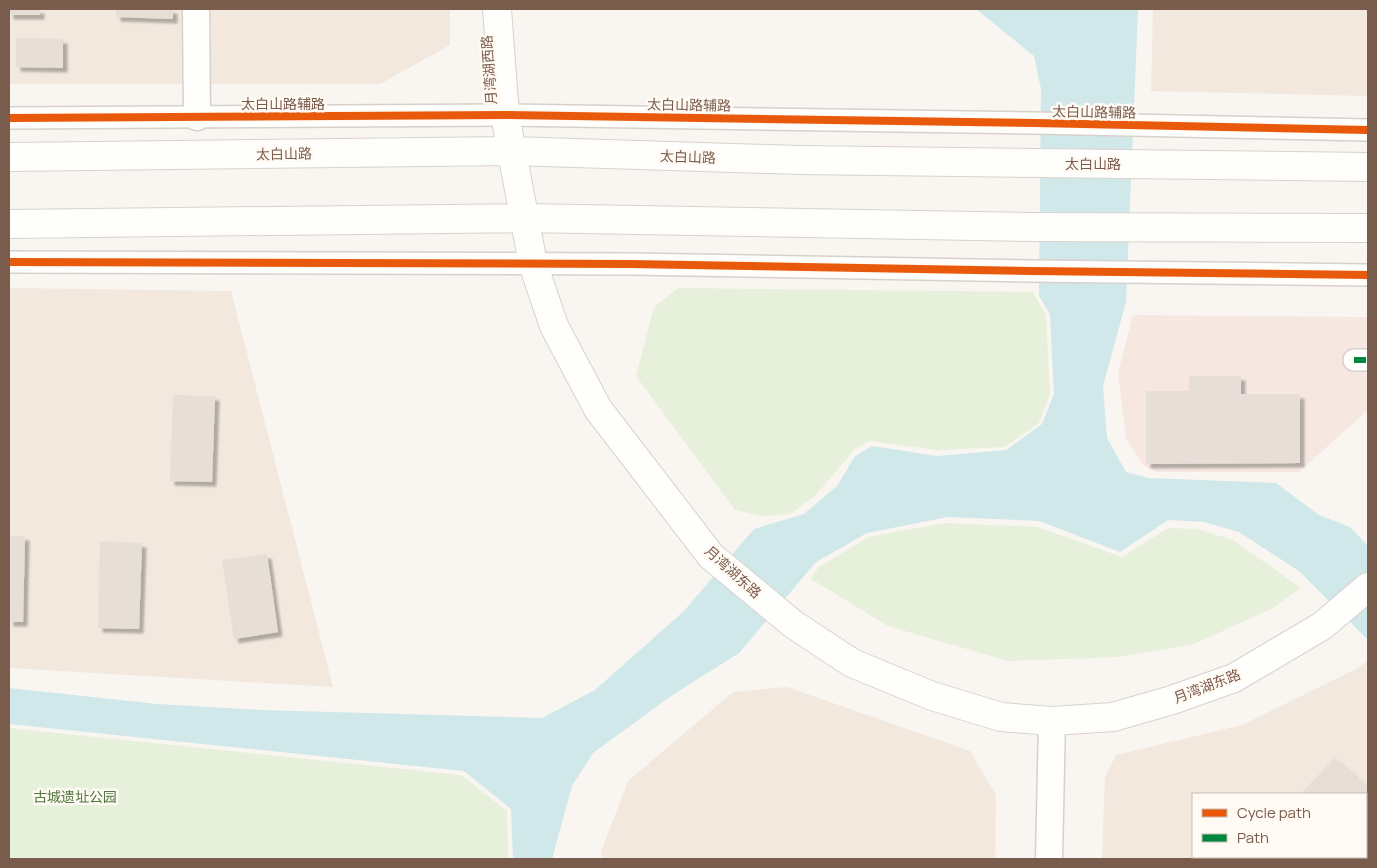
<svg xmlns="http://www.w3.org/2000/svg" width="1377" height="868" viewBox="0 0 1377 868" font-family="Manrope,'Noto Sans SC',sans-serif">
  <defs>
    <filter id="shadow"><feDropShadow dx="4.5" dy="4.5" stdDeviation="1" flood-color="#0004"/></filter>
  </defs>
  <rect width="100%" height="100%" fill="#f9f5f0"/>
  <!-- residential -->
  <path fill="#f2e8de" fill-rule="evenodd" d="M9 9H450V45L380 84H9Z
    M1153 9H1368V96L1151 91Z
    M9 288 231 291 333 687 9 668Z
    M1368 661V859H1102L1105 777 1116 755 1242 725 1356 669ZM1193 794H1366V857H1193Z
    M787 687 970 751 996 795 995 859H602L601 852 628 781 733 692Z"/>
  <!-- commercial -->
  <path fill="#f6e8e1" d="M1133 315 1368 317V410L1299 472H1156L1143 465 1126 438 1118 373Z"/>
  <!-- green -->
  <path fill="#e7f0db" d="M678 288 1033 292 1046 315 1050 394 1039 423 1005 447 938 450 870 441 854 450 815 496 790 514 763 516 735 510 636 376 654 307Z
    M945 523 1037 527 1122 557 1168 528 1197 529 1233 540 1301 588 1271 609 1194 644 1118 657 1008 661 888 626 811 579 818 568 868 537Z
    M9 728 461 775 507 811 508 859H9Z"/>
  <!-- water -->
  <path fill="#d0e8ea" d="M976 9H1138L1126 302 1103 386 1107 438 1126 472 1149 478 1276 483 1319 515 1350 527 1368 546V640L1299 571 1239 532 1204 522 1168 520 1120 552 1039 521 948 517 867 533 816 562 739 653 671 696 593 753 572 786 553 855V859H513L511 809 464 771 9 724V688L157 704 260 710 542 718 595 690 684 611 754 529 804 514 837 486 855 456 872 446 937 456 1006 450 1042 424 1054 394 1050 314 1039 296 1041 89 1034 56Z"/>
  <!-- building -->
  <path fill="#e6ded7" filter="url(#shadow)" d="M9 9H40V15H9Z
    M116 9H173V19L116 17Z
    M16 38 63 39V68L16 67Z
    M1189 376H1241V394H1300V463L1146 464V391H1189Z
    M173 395 215 396 212 482 170 481Z
    M9 536H25L23 622H9Z
    M100 541 142 543 139 629 98 628Z
    M267 554 278 632 234 639 222 560Z
    M1335 758 1368 788V859H1309L1305 857H1366V794H1300Z"/>
  <g fill="none" stroke-linecap="round" stroke-linejoin="round">
    <!-- minor casing -->
    <g stroke="#d7d1cb" stroke-width="24">
      <path id="minor" d="M9 118 505 115 1035 123 1368 130
        M9 262 630 264 1031 271 1368 275
        M1354 360H1368"/>
    </g>
    <!-- tertiary casing -->
    <g stroke="#d7d1cb" stroke-width="29">
      <path id="tertiary" d="M196 9 197 117
        M1049 859 1052 721"/>
    </g>
    <!-- secondary casing -->
    <g stroke="#d9d2cb" stroke-width="30">
      <path id="secondary" d="M497 9 505 115 533 264 554 326 598 409 711 556 793 624 852 663 932 696 1001 717 1052 721 1113 717 1172 700 1234 678 1322 626 1368 587
        M9 157 512 151 799 160 1368 167
        M9 224 524 218 1033 227 1368 228"/>
    </g>
    <!-- minor -->
    <use href="#minor" stroke="#fefefd" stroke-width="21"/>
    <!-- tertiary -->
    <use href="#tertiary" stroke="#fefefd" stroke-width="26"/>
    <!-- secondary -->
    <use href="#secondary" stroke="#fefefd" stroke-width="28"/>
    <!-- quiet -->
    <path stroke="#00873e" stroke-width="6" stroke-dasharray="12 6" stroke-linecap="butt" d="M1354 360H1368"/>
    <!-- cycleway casing -->
    <g stroke="#fffaf3" stroke-width="11">
      <path id="cycleway" d="M9 118 505 115 1035 123 1368 130
        M9 262 630 264 1031 271 1368 275"/>
    </g>
    <!-- cycleway -->
    <use href="#cycleway" stroke="#e8590c" stroke-width="8"/>
  </g>
  <g text-anchor="middle" stroke-width="5" stroke-linejoin="round" paint-order="stroke">
    <!-- street labels -->
    <g font-size="14" fill="#7a5c4d" stroke="#fffaf3">
      <text transform="translate(489 70) rotate(-94)" y="5">月湾湖西路</text>
      <text x="283" y="109">太白山路辅路</text>
      <text transform="translate(689 105) rotate(1)" y="5">太白山路辅路</text>
      <text transform="translate(1094 112) rotate(1)" y="5">太白山路辅路</text>
      <text transform="translate(284 154) rotate(-1)" y="5">太白山路</text>
      <text transform="translate(688 157) rotate(2)" y="5">太白山路</text>
      <text x="1093" y="169">太白山路</text>
      <text transform="translate(733 572) rotate(42)" y="5">月湾湖东路</text>
      <text transform="translate(1207 686) rotate(-21)" y="5">月湾湖东路</text>
    </g>
    <!-- park labels -->
    <g font-size="14" fill="#537a41" stroke="#fffaf3">
      <text x="75" y="802">古城遗址公园</text>
    </g>
  </g>
  <!-- border -->
  <rect width="1377" height="868" fill="none" stroke="#7a5c4d" stroke-width="20"/>
  <!-- legend -->
  <rect x="1192" y="793" width="175" height="65" fill="#fffaf3" stroke="#cabbb1"/>
  <rect x="1202" y="809" width="25" height="8" fill="#e8590c" stroke="#cabbb1"/>
  <text x="1237" y="818" font-size="15" fill="#7a5c4d">Cycle path</text>
  <rect x="1202" y="834" width="25" height="8" fill="#00873e" stroke="#cabbb1"/>
  <text x="1237" y="843" font-size="15" fill="#7a5c4d">Path</text>
</svg>
